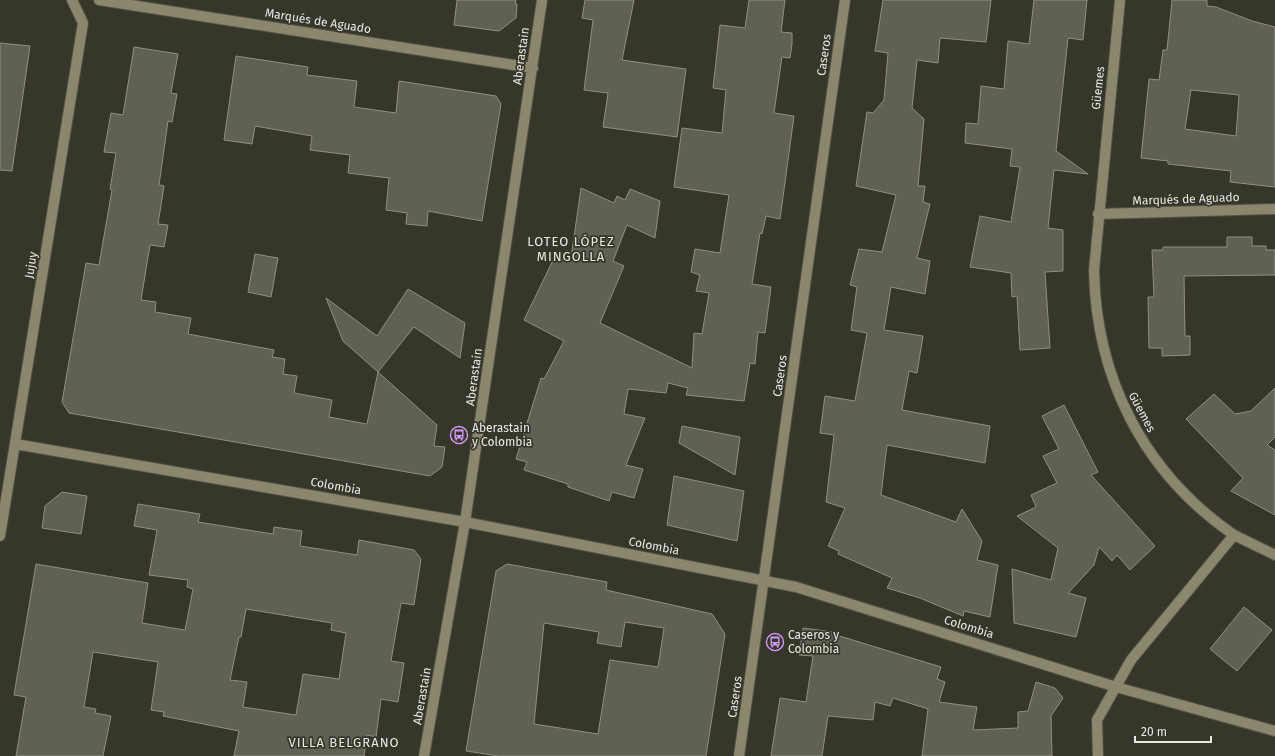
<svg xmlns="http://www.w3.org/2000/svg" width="1275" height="756" viewBox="0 0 1275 756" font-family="'Fira Sans',sans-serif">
  <rect width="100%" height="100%" fill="#37362b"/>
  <!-- building -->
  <path fill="#616054" stroke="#908f81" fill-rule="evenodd" d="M457 0H516L515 4H517L516 18 499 31 454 25Z
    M585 0H634L622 60 686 69 677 137 603 127 608 93 584 90 593 20 582 18Z
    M749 0H785L781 32 792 33V44L790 58 782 57 774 113 794 116 780 219 766 216 762 234 760 233 752 284 771 287 765 333 758 332 755 364 750 363 744 401 686 395 688 388 668 383 666 393 628 389 624 414 645 418 626 465 643 469 634 498 612 492 609 501 568 487V484L524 470 527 462 516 459 541 378 544 379 564 341 524 320 557 252 571 258 581 188 614 203 617 196 625 200 630 189 660 201 655 238 627 225 613 261 624 266 600 323 692 368 694 333 702 334 709 293 696 291 700 275 691 272 695 249 720 253 729 195 674 187 682 128 722 133 726 90 713 88 720 25 745 28Z
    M883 0H991L986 42 940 38 938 63 917 60 912 108 924 119 918 186H925L923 202 930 204 917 258 930 261 925 294 891 287 884 330 923 336 917 373 909 371 902 410 990 426 985 463 887 445 881 495 956 522 962 509 982 541 977 560 998 565 990 617 964 611 963 616 920 598 887 588 892 578 838 554 839 551 828 546 845 508 826 502 834 435 820 433 825 396 855 401 867 333 851 330 857 287 850 285 859 249 882 252 896 195 856 186 867 112 873 113 884 100 888 53 875 51Z
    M1034 0H1087L1083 40 1068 38 1056 151 1088 174 1054 170 1048 228 1063 230V271L1045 272 1050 348 1020 350 1017 296 1012 297 1011 273 970 267 980 216 1011 222 1020 167 1010 166 1012 149 965 143 966 123 978 124 981 86 1004 89 1008 41 1029 44Z
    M1172 0H1207V6L1216 7 1252 21 1275 27V187L1230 182 1231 171 1168 164V161L1141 158 1149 79 1159 80 1163 50H1167ZM1191 90 1239 95 1236 136 1185 129Z
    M0 43 30 46 12 171 0 170Z
    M134 47 178 54 171 93 177 94 172 122 168 121 159 185 164 186 158 224 168 225 164 247 150 245 141 300 156 302 155 312 191 318 188 334 274 350 272 357 285 359 283 374 297 376 294 393 332 400 329 417 367 424 378 372 437 425 434 446 445 447 442 467 430 476 69 413 62 402 86 263 99 265 112 190 110 189 116 153 104 152 111 113 123 115Z
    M236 56 308 67 307 75 357 81 354 107 396 113 399 81 496 96 501 104 482 221 428 211 427 226 406 224 407 213 386 210 389 178 348 173 350 155 310 150 312 136 255 126 252 144 224 140Z
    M1227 237H1252V246H1266V250H1275V275L1184 276 1185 336H1190V355L1162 356V348H1149L1148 297H1154L1152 250H1163V247H1227Z
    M255 254 278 258 271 297 248 292Z
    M408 289 465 323 460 358 414 327 378 372 343 341 326 298 377 336Z
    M1275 388V437L1267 445 1275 450V515L1231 491 1243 478 1186 419 1214 394 1235 414 1251 411Z
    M1064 405 1098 472 1091 475 1155 546 1130 570 1117 555 1112 561 1099 547 1094 565 1068 593 1086 598 1076 637 1014 623 1012 569 1051 580 1058 548 1017 516 1036 507 1031 495 1057 483 1043 456 1059 449 1042 416Z
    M682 426 740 437 735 475 679 443Z
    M674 476 744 491 737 541 667 525Z
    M62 492 87 496 81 534 42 528 45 506Z
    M138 504 200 514 198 522 273 534 274 527 302 531 300 546 357 555 359 540 414 550 421 559 414 605 401 603 391 661 404 663 398 702 381 699 376 737 367 735 364 756H234L239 731 163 716 164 712 151 710 158 662 93 652 84 707 96 709 95 713 111 716 103 756H16L26 697 14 695 36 564 148 583 142 623 185 630 193 589 187 587 188 580 149 575 157 530 134 526ZM246 609 332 623 331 630 346 633 339 679 303 674 296 715 243 707 247 682 230 680 239 637H241Z
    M507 564 607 582 606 590 712 614 725 634 706 756H499L466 751 496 571ZM625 622 664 628 658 667 610 660 598 734 534 724 544 623 599 632 597 643 621 647Z
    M1244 607 1272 630 1237 671 1210 649Z
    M803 628 833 632V634L941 667 937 679 945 682 939 702 977 707 973 730 1018 728V712L1028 711 1036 682 1055 688 1063 698 1051 716 1052 756H922L928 709 893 698 890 706 875 702 873 720 828 716 822 756H771L780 698 806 702 813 656 799 655Z"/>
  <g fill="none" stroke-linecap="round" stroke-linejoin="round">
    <!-- minor casing -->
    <g stroke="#535248" stroke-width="12">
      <path id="minor" d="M99 0 533 68
        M1098 214 1275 209
        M15 444 465 522 796 587 1116 687 1275 731
        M1234 535 1275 555
        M0 536 83 23 72 0
        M424 756 465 522 542 0
        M739 756 845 0
        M1098 756 1097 720 1131 660 1234 535C1144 473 1096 379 1094 270L1120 0"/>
    </g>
    <!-- minor -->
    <use href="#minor" stroke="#8a876d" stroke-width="10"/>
  </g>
  <!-- icons -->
  <defs>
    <g id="bus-ring" transform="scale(0.9)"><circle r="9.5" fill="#37362b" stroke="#d69bfa" stroke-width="1.5"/><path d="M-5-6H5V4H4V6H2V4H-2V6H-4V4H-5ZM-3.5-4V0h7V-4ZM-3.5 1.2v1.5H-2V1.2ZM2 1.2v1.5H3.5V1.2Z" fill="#d69bfa"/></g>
  </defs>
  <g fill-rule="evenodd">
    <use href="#bus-ring" x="459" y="435"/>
    <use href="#bus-ring" x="775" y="642"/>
  </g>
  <g text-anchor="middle" stroke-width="3.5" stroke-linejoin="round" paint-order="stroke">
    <!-- street labels -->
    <g font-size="12" fill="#e9e8e1" stroke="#37362b">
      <text transform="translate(318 21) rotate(9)" y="4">Marqués de Aguado</text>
      <text transform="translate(824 55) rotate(-82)" y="4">Caseros</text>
      <text transform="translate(521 56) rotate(-82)" y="4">Aberastain</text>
      <text transform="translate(1098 88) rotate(-84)" y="4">Güemes</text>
      <text transform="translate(1186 199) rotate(-2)" y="4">Marqués de Aguado</text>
      <text transform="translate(31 265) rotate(-81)" y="4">Jujuy</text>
      <text transform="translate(780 376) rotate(-82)" y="4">Caseros</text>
      <text transform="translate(474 377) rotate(-82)" y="4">Aberastain</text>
      <text transform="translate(1142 412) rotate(62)" y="4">Güemes</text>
      <text transform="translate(336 486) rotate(10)" y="4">Colombia</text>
      <text transform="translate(654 546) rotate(11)" y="4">Colombia</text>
      <text transform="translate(969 627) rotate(17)" y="4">Colombia</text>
      <text transform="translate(422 696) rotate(-80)" y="4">Aberastain</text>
      <text transform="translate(735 697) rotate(-82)" y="4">Caseros</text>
    </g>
    <!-- poi labels -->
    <g font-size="12" fill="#e9e8e1" stroke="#37362b" text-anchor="start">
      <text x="472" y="432">Aberastain<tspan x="472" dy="14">y Colombia</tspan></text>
      <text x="788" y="639">Caseros y<tspan x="788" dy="14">Colombia</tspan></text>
    </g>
    <!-- neighbourhood labels -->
    <g font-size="13" letter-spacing="1" fill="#e9e8e1" stroke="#37362b">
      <text x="571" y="246">LOTEO LÓPEZ<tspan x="571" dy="15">MINGOLLA</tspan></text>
      <text x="344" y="747">VILLA BELGRANO</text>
    </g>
  </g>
  <!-- scale -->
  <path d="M1135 736v6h76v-6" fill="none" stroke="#e9e8e1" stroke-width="2"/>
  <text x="1141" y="736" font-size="12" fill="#e9e8e1" stroke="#37362b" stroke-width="3" paint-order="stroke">20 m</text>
</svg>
